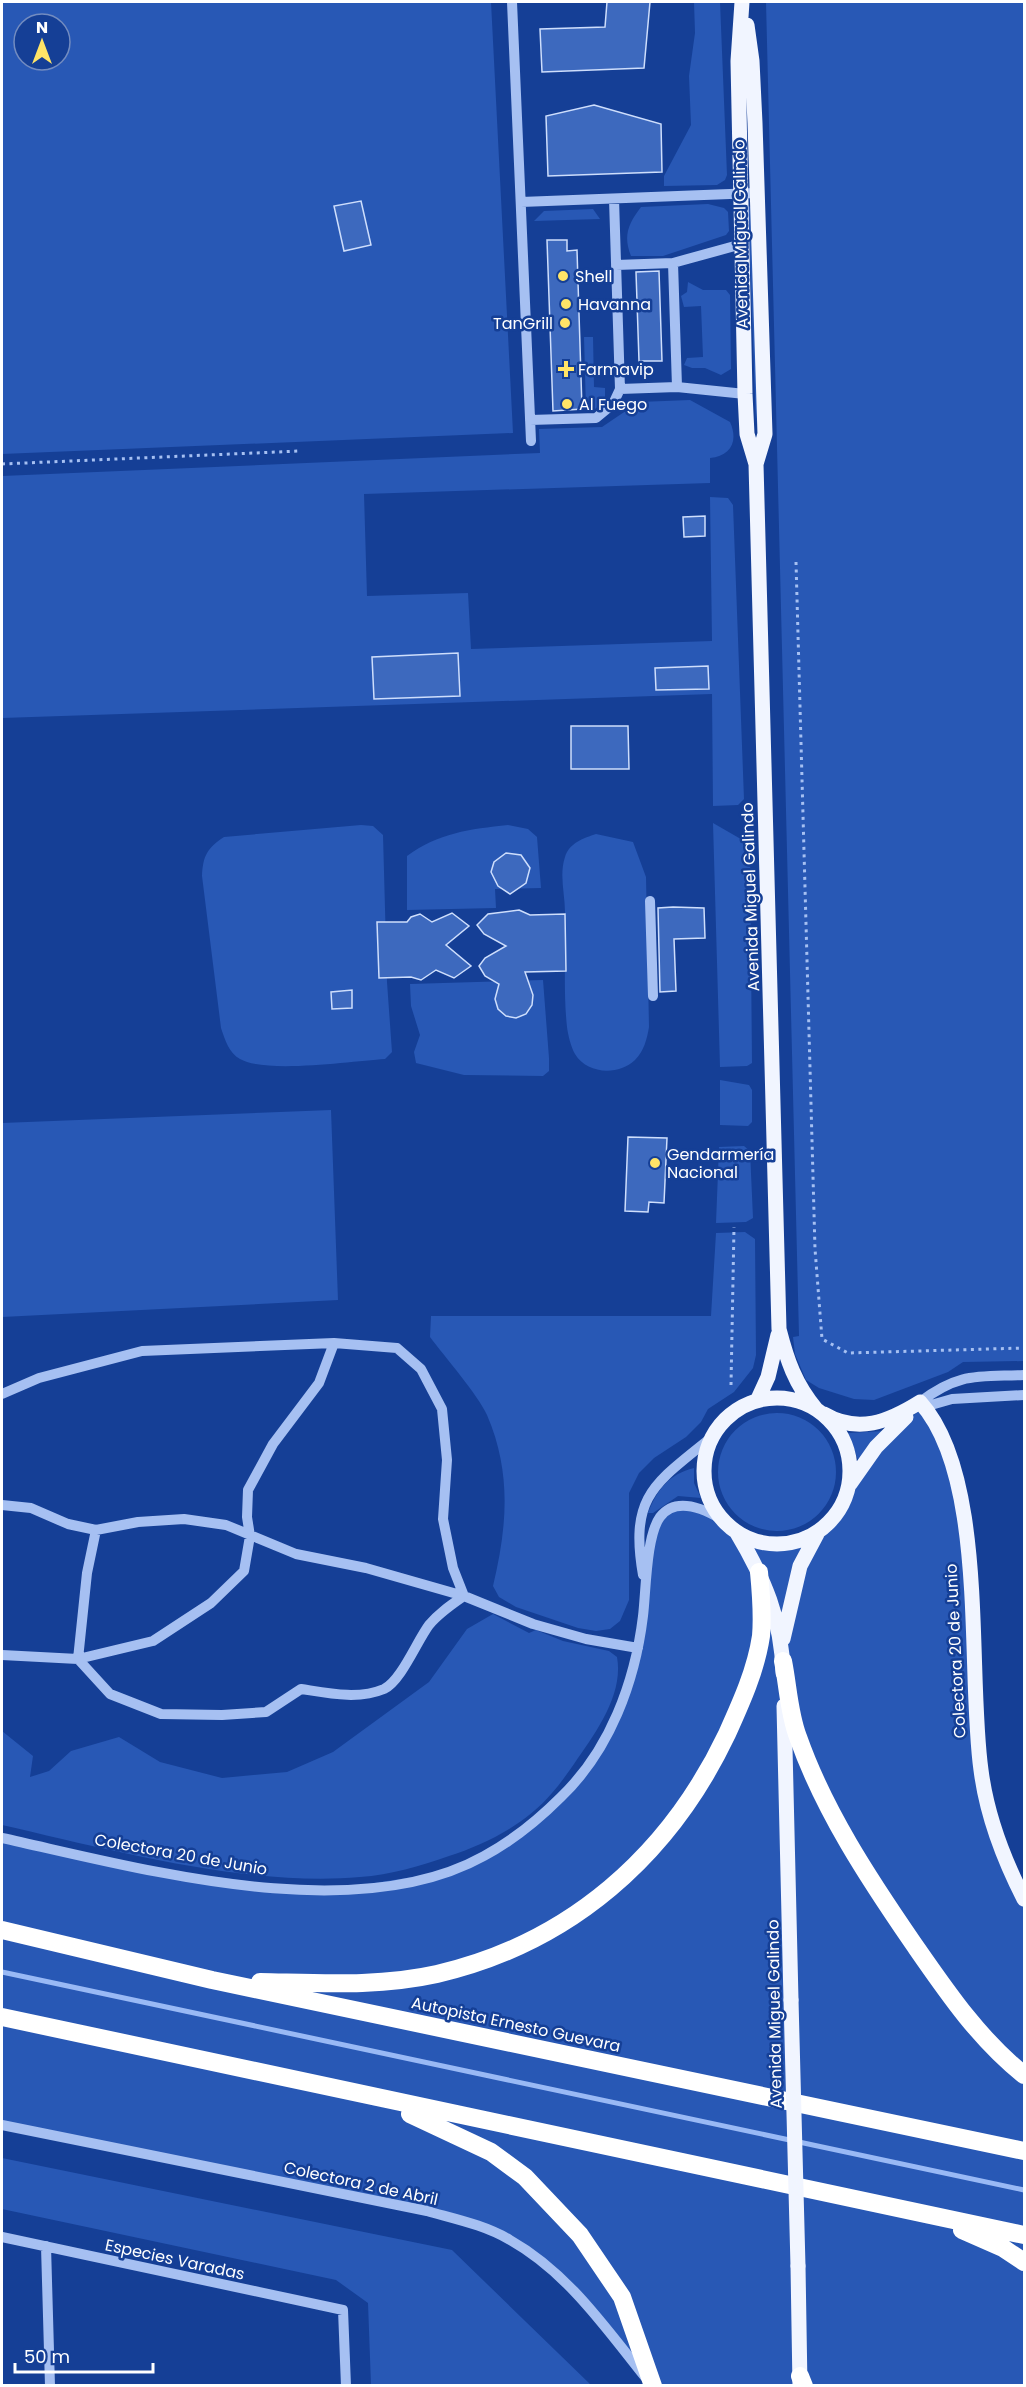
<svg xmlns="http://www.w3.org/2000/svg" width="1026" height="2387" viewBox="0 0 1026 2387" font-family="Poppins,sans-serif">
  <rect width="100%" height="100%" fill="#153f96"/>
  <!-- green -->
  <path fill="#2858b5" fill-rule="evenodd" d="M2 2H491L513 433 2 454ZM24 24H60V60H24Z
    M694 2H720L727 175 725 180 717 185 664 186V176L691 125 689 76 695 33Z
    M766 2H1024V1361L963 1362 948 1372 874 1400 854 1399 819 1388 806 1380 795 1354 793 1337 799 1336Z
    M708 204 724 208 728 212 729 231 726 235 663 256H631C623 236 628 224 641 207Z
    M748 206 751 207 759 378 756 425Z
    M593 209 600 219 534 221 544 211Z
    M688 282 703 290H726L730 295 731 369 721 375 705 368H692L684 365 687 358 703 357 701 306 684 307 681 296 687 292Z
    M593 337 594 387 605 388V400L595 409 586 410 584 337Z
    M690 400 730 422C739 442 730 456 710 458V483L364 494 367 596 468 593 471 649 712 641 710 497 728 498 733 505 744 799 738 805 713 806 712 694 2 718V476L540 453 539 429 602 427 639 402Z
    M713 823 746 842 750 849 752 1063 747 1066 720 1067Z
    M361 825 373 826 383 835 387 982 392 1052 385 1059C352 1061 266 1074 240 1059 229 1053 225 1040 221 1028L202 876C203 856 207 848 224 837Z
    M508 825 528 829 537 837 541 888 495 889 496 908 407 910V856C438 833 470 829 508 825Z
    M596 834 633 842 646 877 649 1027C647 1039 644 1051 635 1060 618 1076 587 1074 575 1054 571 1047 568 1035 567 1027 563 990 566 950 565 912 565 894 559 875 565 857 569 843 584 838 596 834Z
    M543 980 549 1058V1071L543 1076 464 1075 416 1063 414 1052 420 1035 411 1006 410 984Z
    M720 1080 749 1085 752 1090V1122L748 1126 720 1125Z
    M331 1110 338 1300 2 1317V1123Z
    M744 1146 750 1151 753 1218 746 1222 716 1223 719 1147Z
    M745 1232 755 1239 756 1355 753 1368 734 1392 708 1409 701 1422 686 1437 654 1458 639 1473 629 1493V1600L620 1621 610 1629 596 1631 578 1628 516 1607 499 1597 493 1586C507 1527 512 1473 487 1415 478 1395 445 1357 430 1337L431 1316H711L716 1233Z
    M924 1407 958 1487 981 1771 1024 1899V2385H652L545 2263 472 2224 2 2125V1838L133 1866 322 1891 445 1872 521 1832 592 1759 630 1684 644 1581 661 1515 678 1507 721 1519 737 1533 756 1542 777 1545 797 1542 817 1534 832 1520 844 1503 850 1484 888 1434Z
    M718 1472a59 59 0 1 1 118 0a59 59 0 1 1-118 0Z
    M884 1431 858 1460 848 1433Z
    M694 1468V1483L701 1498 678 1496 653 1513H648C657 1490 669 1474 694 1468Z
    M493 1614 529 1633 536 1630 563 1641 609 1651 617 1657C624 1695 595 1734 574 1764 567 1774 560 1784 552 1793 526 1824 486 1844 449 1856 420 1866 391 1875 360 1877 248 1887 111 1850 2 1825V1731L33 1756 30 1777 49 1771 71 1751 119 1737 160 1762 222 1778 287 1772 333 1752 429 1682 467 1629Z
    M2 2158 452 2250 591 2385H371L368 2303 336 2280 2 2209Z"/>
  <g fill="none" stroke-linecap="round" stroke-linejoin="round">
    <!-- stream -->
    <path stroke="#99b9f5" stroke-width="5" d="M2 1972 1024 2190"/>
  </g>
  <!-- building -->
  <path fill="#3d69be" stroke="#cedefc" stroke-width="1.5" d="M607 2H650L644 68 542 72 540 29 605 27Z
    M594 105 661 124 662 172 548 176 546 116Z
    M361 201 371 245 344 251 334 206Z
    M547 240H567V251L577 250 582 409 553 411Z
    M659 271 662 361H639L636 272Z
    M705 516V536L684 537 683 517Z
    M458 653 460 696 374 699 372 657Z
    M708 666 709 689 656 690 655 668Z
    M571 726H628L629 769H571Z
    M506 853 521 855 530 868 526 883 510 894 498 886 491 872 494 862Z
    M673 907 704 908 705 938 674 939 676 991 660 992 658 908Z
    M519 910 530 915 565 914 566 971 525 972 533 995 532 1005 526 1014 516 1018 506 1016 498 1009 495 999 499 984 485 976 479 966 485 958 506 946 484 934 477 925 488 914Z
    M452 913 469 926 446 945 471 966 454 978 436 970 421 980 411 977 379 978 377 922H407L411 917 420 914 432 922Z
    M352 990V1008L332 1009 331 992Z
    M628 1137 667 1138 664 1203 649 1202 648 1212 625 1211Z"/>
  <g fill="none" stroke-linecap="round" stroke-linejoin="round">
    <!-- path -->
    <path stroke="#a6c0f2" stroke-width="3" stroke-dasharray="3 4.5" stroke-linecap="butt" d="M2 464 300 451
      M796 562 815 1249 822 1339 848 1353 1024 1348
      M731 1385 734 1227"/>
    <!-- minor -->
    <path stroke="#a6c0f2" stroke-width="10" d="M512 2 531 441
      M521 202 756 193
      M673 263 677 387
      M616 265 673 263 742 244
      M620 389 677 387 745 394
      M530 420 596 418 613 404 620 389 614 199
      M650 901 653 996
      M2 1394 39 1378 142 1351 334 1343 397 1348 421 1369 442 1409 447 1460 443 1519 453 1568 464 1596C451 1605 439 1613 429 1625 417 1641 401 1681 384 1689 358 1700 327 1693 301 1689L266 1712 222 1715 161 1714 110 1694 78 1659 87 1573 96 1530
      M920 1402C959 1372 978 1377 1024 1375
      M924 1407 952 1399 1024 1395
      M2 1505 31 1508 68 1524 96 1530 138 1522 184 1519 226 1525 296 1554 366 1568 464 1596 533 1624 586 1639 638 1648
      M643 1575C629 1494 656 1483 713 1436
      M2 1655 78 1659 153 1641 211 1603 244 1571 250 1536 247 1517 248 1490 273 1444 319 1383 334 1343
      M2 1838C140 1868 353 1929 484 1856 512 1841 539 1819 561 1797 610 1750 635 1682 643 1616 646 1592 646 1536 660 1517 676 1496 704 1509 721 1519
      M2 2125 427 2211C455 2219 485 2225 510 2240 567 2272 605 2327 645 2377
      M2 2237 343 2310 346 2386
      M46 2246 50 2386"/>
    <!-- major -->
    <path stroke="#f1f5ff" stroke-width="15" d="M742 2 738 61 745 394 747 434 756 464 779 1329C787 1360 795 1384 816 1409
      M747 25 752 61 755 123 765 434 756 464
      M704 1471a73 73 0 1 1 146 0a73 73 0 1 1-146 0Z
      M757 1401 768 1377 778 1335
      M824 1414C858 1434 888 1422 920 1402 988 1477 967 1671 981 1770 987 1817 1003 1858 1024 1899
      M850 1484 876 1447 906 1417
      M737 1533C764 1578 782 1620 783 1673
      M783 1639 800 1566 817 1534
      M784 1706 791 2000
      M798 2266 800 2386"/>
    <!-- highway -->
    <path stroke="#fff" stroke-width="18" d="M783 1661C788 1686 789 1714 798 1737 824 1811 869 1879 913 1943 947 1992 978 2038 1024 2075
      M2 1930 212 1980 1024 2151
      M260 1982C319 1983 379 1987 437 1974 570 1943 669 1856 727 1734 741 1703 756 1670 761 1636 763 1614 761 1593 759 1572
      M2 2017 1024 2235
      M410 2114 491 2152 525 2177 580 2235 622 2297 653 2386
      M962 2230 1003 2248 1024 2262
      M800 2376 804 2386"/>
    <!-- major-bridge -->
    <path stroke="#f1f5ff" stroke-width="15" d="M791 2000 798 2266"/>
  </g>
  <!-- markers -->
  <g fill="#ffe467" stroke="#153f96" stroke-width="2">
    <circle cx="563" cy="276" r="6"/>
    <circle cx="566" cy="304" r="6"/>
    <circle cx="565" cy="323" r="6"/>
    <path d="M563 360h6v6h6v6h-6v6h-6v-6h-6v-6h6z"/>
    <circle cx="567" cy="404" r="6"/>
    <circle cx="655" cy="1163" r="6"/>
  </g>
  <g text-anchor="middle" stroke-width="5" stroke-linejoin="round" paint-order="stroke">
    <!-- street labels -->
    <g font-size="16" fill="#fff" stroke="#153f96">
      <text transform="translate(740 234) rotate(-91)" y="6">Avenida Miguel Galindo</text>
      <text transform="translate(750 897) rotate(-92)" y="6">Avenida Miguel Galindo</text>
      <text transform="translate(955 1651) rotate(-93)" y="6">Colectora 20 de Junio</text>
      <text transform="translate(181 1854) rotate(10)" y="6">Colectora 20 de Junio</text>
      <text transform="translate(774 2014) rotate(-91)" y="6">Avenida Miguel Galindo</text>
      <text transform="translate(516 2024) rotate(12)" y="6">Autopista Ernesto Guevara</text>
      <text transform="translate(361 2183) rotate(12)" y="6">Colectora 2 de Abril</text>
      <text transform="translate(175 2259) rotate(12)" y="6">Especies Varadas</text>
    </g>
    <!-- poi labels -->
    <g font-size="16" fill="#fff" stroke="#153f96" text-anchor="start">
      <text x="575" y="282">Shell</text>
      <text x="578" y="310">Havanna</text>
      <text x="553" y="329" text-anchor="end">TanGrill</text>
      <text x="578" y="375">Farmavip</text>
      <text x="579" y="410">Al Fuego</text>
      <text x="667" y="1160">Gendarmería<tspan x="667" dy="18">Nacional</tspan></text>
    </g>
  </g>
  <!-- border -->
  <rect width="1026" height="2387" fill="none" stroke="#ffffff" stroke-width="6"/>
  <!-- north arrow -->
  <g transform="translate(42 42)"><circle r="28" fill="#153f96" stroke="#738cc0" stroke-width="1.5"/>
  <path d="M0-4.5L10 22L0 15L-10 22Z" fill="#ffe467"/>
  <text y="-9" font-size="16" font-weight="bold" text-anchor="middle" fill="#ffffff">N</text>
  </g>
  <!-- scale -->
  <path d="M15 2363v9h138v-9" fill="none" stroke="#ffffff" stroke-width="3"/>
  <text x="24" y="2363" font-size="18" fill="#ffffff" stroke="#153f96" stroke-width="4.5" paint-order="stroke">50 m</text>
</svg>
